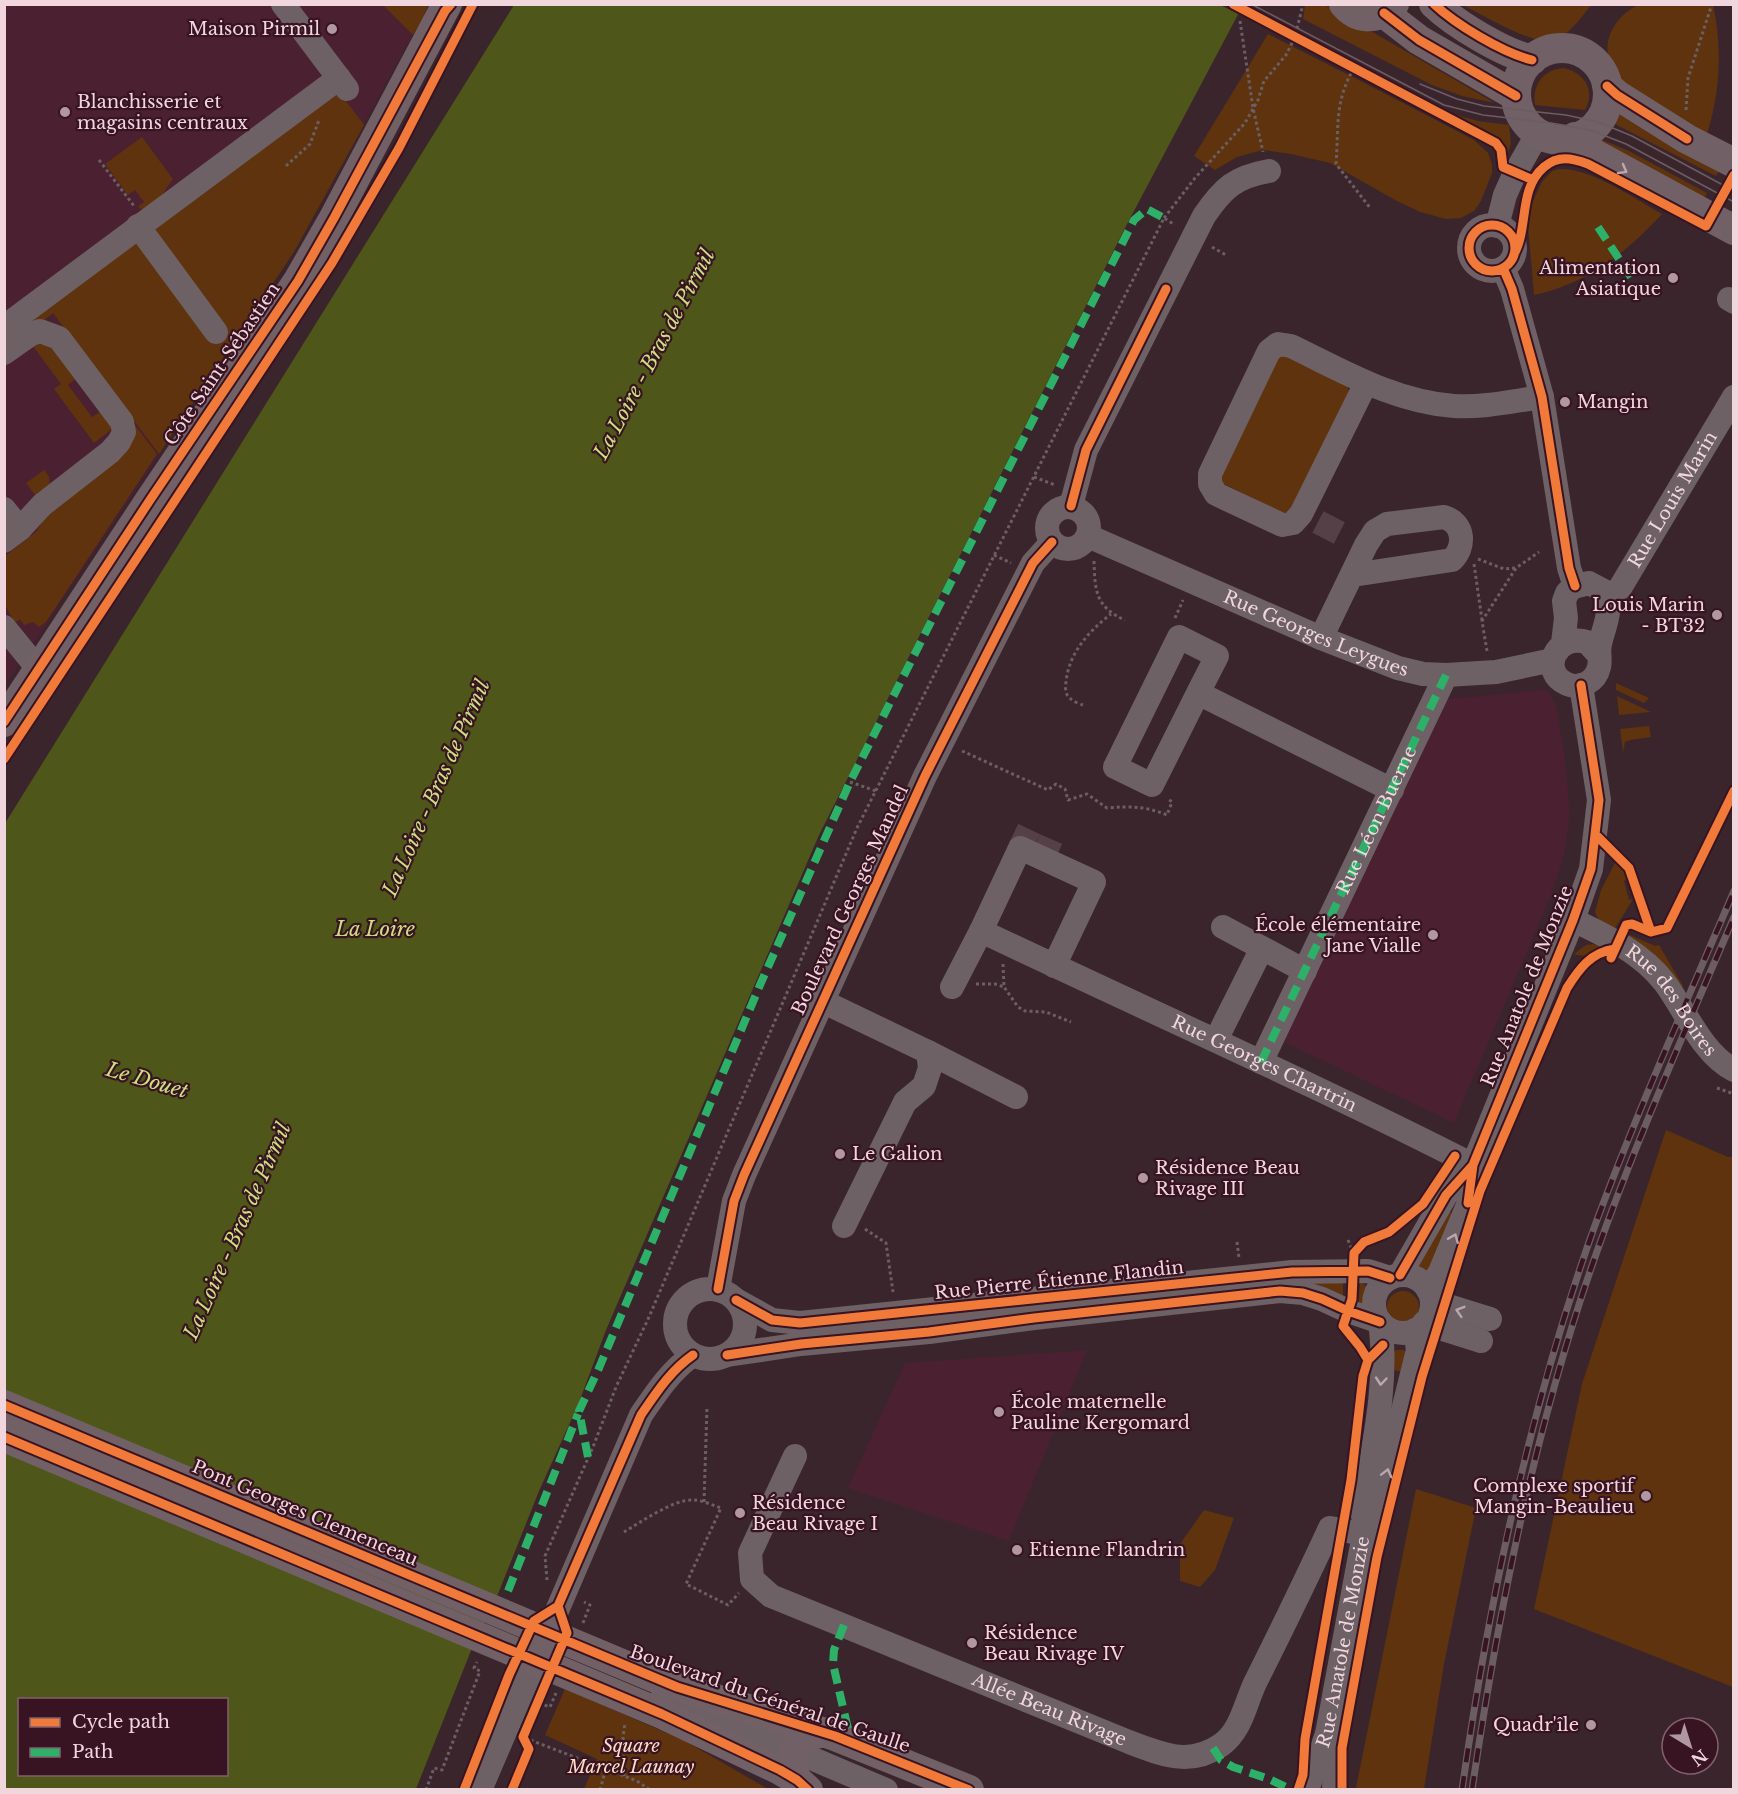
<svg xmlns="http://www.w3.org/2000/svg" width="1738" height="1794" viewBox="0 0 1738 1794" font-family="'Libre Baskerville',serif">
  <rect width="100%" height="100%" fill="#3b252d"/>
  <!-- built -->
  <path fill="#4b2030" d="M5 5H418L412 36 294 252 5 686Z
    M1547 690 1556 705 1564 752 1570 812 1564 855 1549 900 1454 1123 1282 1041 1447 699Z
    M1087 1350 1009 1541 848 1488 905 1363Z"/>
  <!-- green -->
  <path fill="#5e330d" d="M383 5H428L422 20 413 35Z
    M1305 5H1323L1331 8 1495 103 1462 96 1432 85 1303 19Z
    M1463 5H1591C1582 17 1566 39 1550 41 1529 43 1483 15 1463 5Z
    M1638 5H1713C1723 49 1720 97 1705 140 1686 127 1667 114 1648 100 1639 94 1628 89 1621 81 1596 54 1608 20 1638 5Z
    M1268 34 1382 92 1474 140 1488 153 1492 164V173L1481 201 1474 211 1461 218 1446 219 1420 212 1395 200 1330 163 1291 154 1263 150 1237 157 1215 170 1194 156Z
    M1563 68C1584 72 1596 90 1585 110L1535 105C1532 85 1543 70 1563 68Z
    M337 89 364 125 294 252 159 454 53 313 38 325 33 318Z
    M1619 109 1723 164 1716 176 1611 122Z
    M1445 112 1478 121 1509 125 1511 144 1504 163C1499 124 1466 134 1445 112Z
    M142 137 173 179C164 191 155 210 140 209L138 206 144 202 135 190 128 195 105 164Z
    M1600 139 1629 151 1707 193 1700 206 1595 149Z
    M1559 169C1592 168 1633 198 1662 214 1625 254 1588 283 1534 295L1527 213 1542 182 1552 171Z
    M46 339 79 376 68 385 92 417 103 410 112 429 94 443 54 389 61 384 29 341Z
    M1291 352 1345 379 1351 398 1297 508 1284 514 1218 481 1276 359Z
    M132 421 157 454 46 622 39 627 33 622 24 625 20 619 15 623 5 605V556L36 532 47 514Z
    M44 470 49 477 50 487 38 499 26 483Z
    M1616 683 1649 698 1644 703 1616 690Z
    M1617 696 1651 712 1619 715Z
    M1649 726 1651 737 1630 740 1625 742 1623 752 1620 729Z
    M1616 861 1627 871 1629 878 1624 881 1629 900 1633 899 1614 930 1598 919 1595 912 1601 890Z
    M1630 935 1655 946 1659 945 1683 986 1679 990 1628 939Z
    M1593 944 1606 947C1596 954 1586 958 1574 954L1586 945Z
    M1666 1130 1728 1157H1733V1687L1534 1609 1582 1384Z
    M1446 1211 1456 1215 1427 1273 1423 1272 1418 1265Z
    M1343 1281V1299L1306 1282Z
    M1360 1283C1372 1286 1372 1297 1366 1306L1358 1309Z
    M1387 1307a16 16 0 1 1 32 0a16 16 0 1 1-32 0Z
    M1396 1350H1404L1406 1353V1372L1391 1370 1392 1353Z
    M1416 1489 1476 1508 1444 1664 1424 1789H1358L1356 1788Z
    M1204 1510 1234 1518 1215 1570 1200 1587 1180 1581V1544Z
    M565 1689 685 1741 768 1789H584L597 1759 545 1735Z"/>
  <!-- water -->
  <path fill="#4e5719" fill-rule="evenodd" d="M514 5H1243L1126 226 819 835 606 1330 578 1405 539 1491 498 1594 470 1653 416 1789H5L4 825ZM20 1700H226V1774H20Z"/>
  <!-- pier -->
  <path fill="#3b252d" d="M1246 4 1241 15 1220 5V4Z"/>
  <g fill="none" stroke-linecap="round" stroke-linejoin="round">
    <!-- minor-tunnel -->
    <path stroke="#564048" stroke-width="24" stroke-dasharray="24 12" stroke-linecap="butt" d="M1318 522 1347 537
      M1020 848 1029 829
      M1043 858 1051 839"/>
    <!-- path -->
    <path stroke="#6b5f63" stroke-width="3" stroke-dasharray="3 3" stroke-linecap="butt" d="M1240 21 1253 108 1263 152
      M1354 68C1334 102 1339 128 1336 164L1371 209
      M1686 110 1688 78 1712 4
      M99 160 134 206
      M286 166 310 144 319 120
      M1164 218 1195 178 1245 123 1258 100 1264 81 1286 55 1295 37 1303 4
      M1212 247 1226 255
      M1034 477 1055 485
      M994 555 1011 563
      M1478 559 1504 569 1516 568
      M1094 561C1095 590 1095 607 1125 620
      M1474 564 1482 620
      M1175 618 1183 600
      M1487 651 1482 621 1516 568 1539 552
      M1083 705C1080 704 1074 702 1071 699 1065 695 1065 688 1066 682 1069 653 1088 632 1111 614
      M962 751 1048 790 1056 784 1065 789 1068 800 1087 794 1107 808C1130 806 1145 806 1167 815L1172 802 1167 798
      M850 782 876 791
      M1003 964 1004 987 1018 1007 1025 1011 1046 1012 1071 1022
      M976 984H995L1004 987
      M1717 1088 1734 1094
      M865 1229 886 1243 893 1292
      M1348 1240 1353 1252
      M1237 1242 1239 1258
      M704 1502 707 1407
      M624 1532C641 1522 674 1499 693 1500 702 1500 712 1505 721 1508L686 1584 728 1605 739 1593
      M547 1580 545 1556 593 1447 616 1387 649 1317 857 828 1164 218 1175 225
      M583 1623 590 1605 584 1602
      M539 1703 550 1707 556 1693
      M525 1738 637 1781 650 1790
      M624 1776 623 1737 625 1723
      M426 1790 434 1768 442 1770 480 1671 474 1668 477 1662
      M600 1790 606 1768"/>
    <!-- minor -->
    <g stroke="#6d6165" stroke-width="24">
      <path d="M283 4 347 89"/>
      <circle cx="1492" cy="248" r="23"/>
      <path d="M138 226 216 332"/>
      <path d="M1497 226 1505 195 1513 177 1538 133"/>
      <path d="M1503 268 1512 289 1542 397 1569 568 1575 586"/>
      <path d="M1729 299 1734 302"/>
      <path d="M4 327 339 78"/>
      <path d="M4 353 31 334 40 331 59 338 122 422 124 432 119 442 110 452 42 505 20 529"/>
      <path d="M1366 383 1301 514 1293 523 1282 525 1216 494 1210 484V474L1269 351 1278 344 1291 346C1343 371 1395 402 1454 406 1483 408 1513 401 1542 397"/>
      <path d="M1071 506 1086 450 1204 216C1223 188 1235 177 1269 171"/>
      <circle cx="1068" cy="528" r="21"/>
      <path d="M4 509 20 529 4 541"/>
      <path id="s1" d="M1088 536 1321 638 1398 668 1423 674 1446 675 1496 672 1553 660"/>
      <path id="s2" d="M1608 597 1620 588 1734 397"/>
      <path d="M4 627 39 670"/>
      <path d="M1321 638 1366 545 1375 531 1387 524 1444 517C1464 523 1466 546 1452 560L1353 575"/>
      <path d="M1563 643 1566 618 1564 601 1567 593 1573 587 1589 583 1604 591C1614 608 1604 626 1600 644 1598 652 1601 659 1599 667 1596 681 1581 690 1567 684 1539 672 1555 633 1587 642L1598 654"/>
      <path d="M1198 693 1152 785 1115 767 1179 637 1217 656 1198 693 1392 790"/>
      <path id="s3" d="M1573 920C1607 936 1642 953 1665 983 1685 1010 1703 1055 1734 1070"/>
      <path d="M1223 927 1305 971"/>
      <path id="s4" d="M1054 966 1094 882 1020 848 981 931C1145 1009 1312 1083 1473 1165"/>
      <path d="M952 987 981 931"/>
      <path d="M822 1001 928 1052 930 1068 924 1086 905 1102 844 1226"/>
      <path d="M1216 1040 1262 948"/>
      <path d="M928 1052 1016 1097"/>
      <path id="s5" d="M1261 1062 1446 675"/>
      <path d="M1400 1275 1446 1195 1473 1165"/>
      <circle cx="1403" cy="1304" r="29"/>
      <circle cx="710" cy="1324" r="35"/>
      <path d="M718 1289 734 1201 744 1175 925 776 1033 563 1052 542"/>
      <path d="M1428 1290 1440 1272 1468 1205 1473 1165 1573 920 1591 869 1599 800 1581 685"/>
      <path d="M736 1300 772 1320 800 1323 1292 1272 1368 1271 1390 1278"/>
      <path d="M1432 1301 1490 1319"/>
      <path d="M1424 1323 1481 1341"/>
      <path d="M727 1355 801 1344 929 1332 1034 1318 1280 1291 1303 1293 1322 1299 1348 1311 1380 1322"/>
      <path id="s6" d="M795 1456 750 1553 752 1579 771 1596 1129 1742C1162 1754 1189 1767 1221 1745 1242 1730 1245 1703 1256 1681 1281 1631 1306 1580 1330 1528L1364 1534"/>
      <path d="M1366 1522 1362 1513C1372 1451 1389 1385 1380 1322"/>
      <path d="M663 1695 886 1790"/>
      <path d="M1327 1734 1335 1754 1334 1790"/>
      <path d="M480 1790 641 1415C656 1393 670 1371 693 1355"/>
      <path id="s7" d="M1307 1790 1327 1734 1364 1534 1377 1515 1418 1350 1415 1330"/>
    </g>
    <!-- major -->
    <path stroke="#716066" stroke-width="30" d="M1344 4C1358 21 1379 20 1394 4
      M1434 4C1455 24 1503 53 1532 60
      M1384 13 1419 40 1516 96
      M1516 94a46 46 0 1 1 92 0a46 46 0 1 1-92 0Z
      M1607 86 1617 95 1687 139 1734 163
      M1575 137 1585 149 1734 230
      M4 722 150 500 298 281 334 218 447 4
      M4 1405 677 1687 835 1736 969 1790
      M4 1437 662 1714 780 1770 797 1780 808 1790
      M797 1780C784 1752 796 1739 823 1732"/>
    <!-- tram -->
    <path stroke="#6c5d63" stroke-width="1.5" d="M1251 4 1444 105 1483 115 1551 123 1590 130 1626 144 1734 202
      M1420 84 1457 99 1484 106 1566 115 1598 122 1632 136 1734 191"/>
    <!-- rail casing -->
    <g stroke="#6c5d63" stroke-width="7">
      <path id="rail" d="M1462 1790C1489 1599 1529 1410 1594 1228 1636 1114 1686 1003 1734 891
        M1472 1790C1500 1600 1538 1412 1604 1232 1643 1125 1689 1022 1734 917"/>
    </g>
    <!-- rail -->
    <use href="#rail" stroke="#381321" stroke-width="4.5" stroke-dasharray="14" stroke-linecap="butt"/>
    <!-- quiet -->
    <path stroke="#2db169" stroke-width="8" stroke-dasharray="15 8" stroke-linecap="butt" d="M1598 227 1631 277
      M1261 1062 1446 675
      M588 1457 579 1411 599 1368 760 985 850 782 1134 220 1147 209 1164 218
      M508 1591 578 1414
      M844 1625 834 1650 833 1664 848 1729
      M1213 1748 1221 1760 1233 1767 1269 1779 1292 1790"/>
    <!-- cycleway casing -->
    <g stroke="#381321" stroke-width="13">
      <path id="cycleway" d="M1233 4 1496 143 1501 150 1503 167 1533 180
        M1434 4C1455 24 1503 53 1532 60
        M1384 13 1419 40 1516 96
        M1607 86 1617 95 1687 139
        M1469 248a23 23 0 1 1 46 0a23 23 0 1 1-46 0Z
        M1514 254C1529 227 1518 189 1544 167 1558 155 1572 158 1588 164L1706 226 1734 175
        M1503 268 1512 289 1542 397 1569 568 1575 586
        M1071 506 1086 450 1166 289
        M4 722 150 500 298 281 334 218 445 11 451 4
        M4 759 332 263 399 148 473 4
        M1596 835 1629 868 1651 932
        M1611 958 1626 925 1632 924 1651 932 1667 928 1734 791
        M1468 1203 1473 1165 1573 920 1591 869 1599 800 1581 685
        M1400 1275 1446 1195 1473 1165
        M718 1289 734 1201 744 1175 925 776 1033 563 1052 542
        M736 1300 772 1320 800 1323 1292 1272 1368 1271 1390 1278
        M727 1355 801 1344 929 1332 1034 1318 1280 1291 1303 1293 1322 1299 1348 1311 1380 1322
        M1368 1360 1360 1347 1343 1326 1352 1299 1354 1253 1364 1242 1389 1232 1423 1204 1455 1156
        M4 1405 677 1687 835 1736 969 1790
        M4 1437 662 1714 780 1770 797 1780 808 1790
        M558 1606 641 1415C656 1393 670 1371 693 1355
        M464 1790 509 1675 534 1621 558 1606
        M512 1790 529 1749 523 1737 567 1633 558 1606
        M1298 1790 1303 1775 1305 1739 1351 1480 1363 1376 1368 1360 1383 1345
        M1342 1790V1748L1377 1557 1422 1377 1480 1191 1567 988C1579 969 1591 952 1615 949"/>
    </g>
    <!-- cycleway -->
    <use href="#cycleway" stroke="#f17a3a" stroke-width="9"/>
  </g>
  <!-- one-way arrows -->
  <defs><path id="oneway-chevron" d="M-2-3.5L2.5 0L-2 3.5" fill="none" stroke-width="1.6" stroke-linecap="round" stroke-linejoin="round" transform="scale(1.5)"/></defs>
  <use stroke="#bea7ae" href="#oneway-chevron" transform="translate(1623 170) rotate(29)"/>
  <g stroke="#bca7ae">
    <use href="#oneway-chevron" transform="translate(1454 1238) rotate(-68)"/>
    <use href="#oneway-chevron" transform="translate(1460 1311) rotate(-163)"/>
    <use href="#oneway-chevron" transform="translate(1381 1381) rotate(95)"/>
    <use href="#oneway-chevron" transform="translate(1387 1473) rotate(-76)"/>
  </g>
  <!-- markers -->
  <g fill="#b198a0" stroke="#381321" stroke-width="2">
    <circle cx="332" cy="29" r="6"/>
    <circle cx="65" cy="112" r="6"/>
    <circle cx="1673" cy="278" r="6"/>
    <circle cx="1565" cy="402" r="6"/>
    <circle cx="1717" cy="615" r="6"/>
    <circle cx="1433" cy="935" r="6"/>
    <circle cx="840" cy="1154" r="6"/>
    <circle cx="1143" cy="1178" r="6"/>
    <circle cx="999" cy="1412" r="6"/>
    <circle cx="1646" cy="1496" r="6"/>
    <circle cx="740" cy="1513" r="6"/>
    <circle cx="1017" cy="1550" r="6"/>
    <circle cx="972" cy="1643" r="6"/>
    <circle cx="1591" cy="1725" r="6"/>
  </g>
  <g text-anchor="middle" stroke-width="4.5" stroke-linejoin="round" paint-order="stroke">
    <!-- poi labels -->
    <g font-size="18" fill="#f1d6de" stroke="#381321" text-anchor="start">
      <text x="320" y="35" text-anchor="end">Maison Pirmil</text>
      <text x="77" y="108">Blanchisserie et<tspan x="77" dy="21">magasins centraux</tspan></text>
      <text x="1661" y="274" text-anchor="end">Alimentation<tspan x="1661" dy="21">Asiatique</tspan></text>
      <text x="1577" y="408">Mangin</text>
      <text x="1705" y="611" text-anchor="end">Louis Marin<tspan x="1705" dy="21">- BT32</tspan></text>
      <text x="1421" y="931" text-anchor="end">École élémentaire<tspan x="1421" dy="21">Jane Vialle</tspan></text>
      <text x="852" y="1160">Le Galion</text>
      <text x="1155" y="1174">Résidence Beau<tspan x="1155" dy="21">Rivage III</tspan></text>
      <text x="1011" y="1408">École maternelle<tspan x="1011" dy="21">Pauline Kergomard</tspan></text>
      <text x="1634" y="1492" text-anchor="end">Complexe sportif<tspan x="1634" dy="21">Mangin-Beaulieu</tspan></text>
      <text x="752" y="1509">Résidence<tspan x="752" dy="21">Beau Rivage I</tspan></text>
      <text x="1029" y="1556">Etienne Flandrin</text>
      <text x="984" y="1639">Résidence<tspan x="984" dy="21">Beau Rivage IV</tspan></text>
      <text x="1579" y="1731" text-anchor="end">Quadr'île</text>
    </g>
    <!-- street labels -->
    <g font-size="18" fill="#f1d6de" stroke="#381321">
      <text transform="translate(222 364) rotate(-56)" y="6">Côte Saint-Sébastien</text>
      <text dy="6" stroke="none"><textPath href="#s2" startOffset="118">Rue Louis Marin</textPath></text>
      <text dy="6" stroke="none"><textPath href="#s1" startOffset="248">Rue Georges Leygues</textPath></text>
      <text dy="6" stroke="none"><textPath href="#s5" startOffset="268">Rue Léon Buerne</textPath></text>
      <text transform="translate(850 900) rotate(-65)" y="6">Boulevard Georges Mandel</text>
      <text transform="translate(1527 986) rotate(-68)" y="6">Rue Anatole de Monzie</text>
      <text dy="6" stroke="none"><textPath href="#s3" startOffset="130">Rue des Boires</textPath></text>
      <text dy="6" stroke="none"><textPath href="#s4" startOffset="579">Rue Georges Chartrin</textPath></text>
      <text transform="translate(1059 1280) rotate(-6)" y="6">Rue Pierre Étienne Flandin</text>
      <text transform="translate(305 1513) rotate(23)" y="6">Pont Georges Clemenceau</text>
      <text dy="6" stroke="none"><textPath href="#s7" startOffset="153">Rue Anatole de Monzie</textPath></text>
      <text transform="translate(770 1699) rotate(19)" y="6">Boulevard du Général de Gaulle</text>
      <text dy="6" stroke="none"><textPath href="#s6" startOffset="459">Allée Beau Rivage</textPath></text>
    </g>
    <!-- park labels -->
    <g font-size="18" font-style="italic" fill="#feddc5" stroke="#381321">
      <text x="631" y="1752">Square<tspan x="631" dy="21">Marcel Launay</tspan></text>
    </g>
    <!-- water labels -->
    <g font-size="20" font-style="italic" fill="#cce081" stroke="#381321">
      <text transform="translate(654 354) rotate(-62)" y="7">La Loire - Bras de Pirmil</text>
      <text transform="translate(436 788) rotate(-66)" y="7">La Loire - Bras de Pirmil</text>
      <text x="375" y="936">La Loire</text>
      <text transform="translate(147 1080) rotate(16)" y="7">Le Douet</text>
      <text transform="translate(237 1231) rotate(-66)" y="7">La Loire - Bras de Pirmil</text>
    </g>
  </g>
  <!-- border -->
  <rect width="1738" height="1794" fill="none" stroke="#f1d6de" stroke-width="12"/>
  <!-- legend -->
  <rect x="18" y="1698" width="210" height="78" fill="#381321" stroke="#82616d" stroke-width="1.5"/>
  <rect x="30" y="1718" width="30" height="9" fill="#f17a3a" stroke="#82616d" stroke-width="1.5"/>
  <text x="72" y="1728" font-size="18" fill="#f1d6de">Cycle path</text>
  <rect x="30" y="1748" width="30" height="9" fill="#2db169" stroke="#82616d" stroke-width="1.5"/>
  <text x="72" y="1758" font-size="18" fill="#f1d6de">Path</text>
  <!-- north arrow -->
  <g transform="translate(1690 1746) rotate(142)"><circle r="28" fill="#381321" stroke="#82616d" stroke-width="1.5"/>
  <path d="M0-4.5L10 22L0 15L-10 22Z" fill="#b198a0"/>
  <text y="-9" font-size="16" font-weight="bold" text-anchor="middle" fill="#f1d6de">N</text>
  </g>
</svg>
